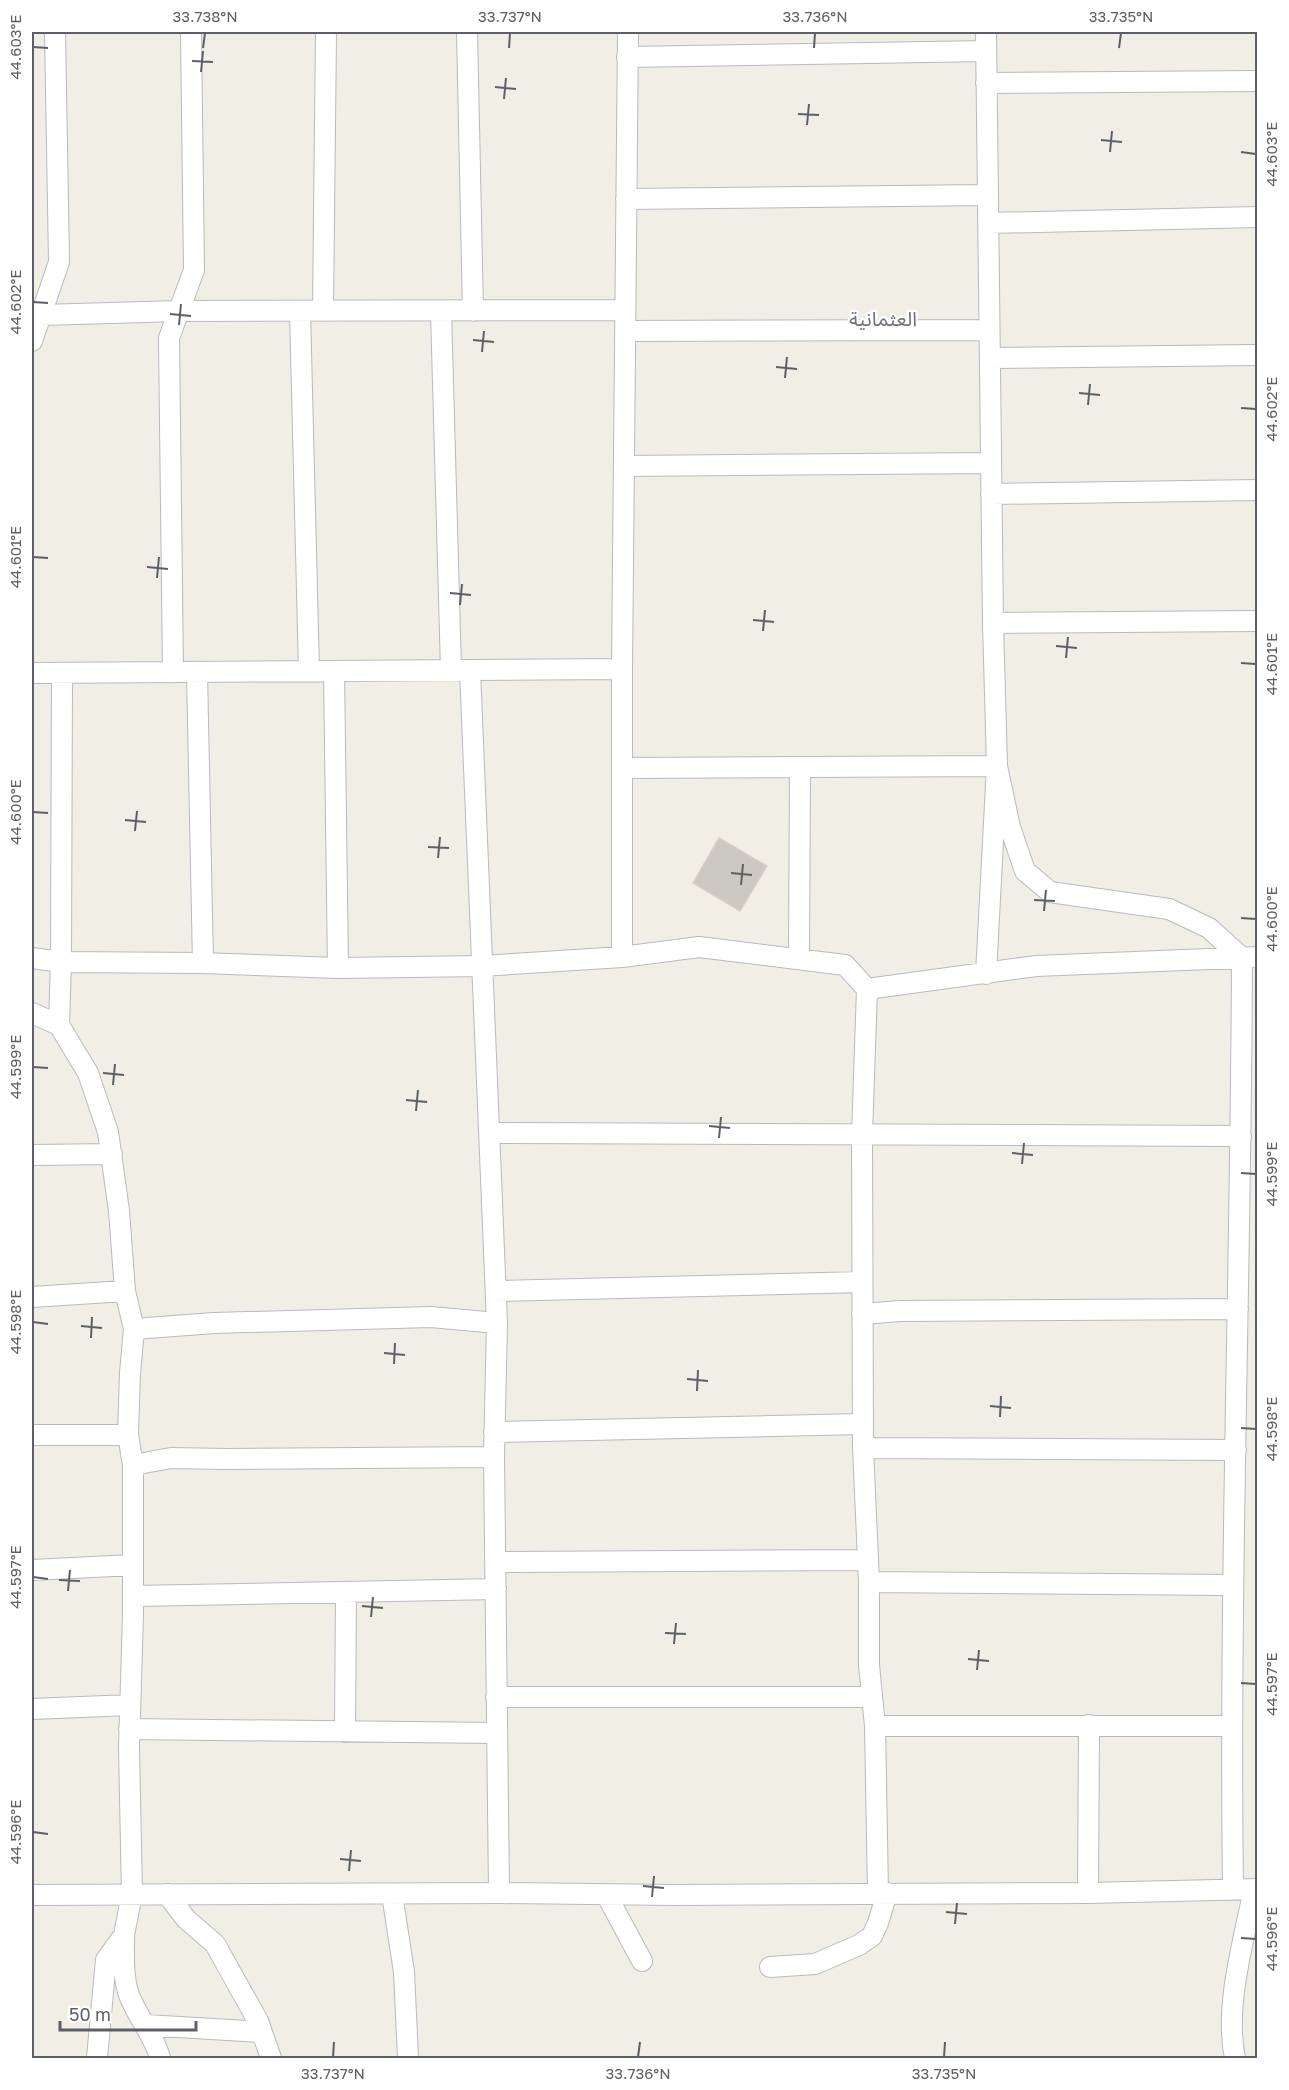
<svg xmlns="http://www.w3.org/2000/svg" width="1289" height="2090" viewBox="0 0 1289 2090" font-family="'Golos Text','Noto Sans Arabic',sans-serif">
  <rect width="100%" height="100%" fill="#f0eee5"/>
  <!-- building -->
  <path fill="#cbc8c2" stroke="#d5d0c3" stroke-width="1.5" d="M719 838 767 866 740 911 693 883Z"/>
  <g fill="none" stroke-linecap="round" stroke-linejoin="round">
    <!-- minor casing -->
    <g stroke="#b7babf" stroke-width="22">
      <path id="minor" d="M467 32 473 311
        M986 32 993 623 997 766 986 974
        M627 57 986 51
        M986 83 1258 81
        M626 199 987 195
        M988 223 1258 217
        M300 311 309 671
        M323 311 326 32
        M441 311 451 670
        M41 315 179 311 625 310
        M625 331 989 330
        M32 341 59 262 55 32
        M990 358 1258 355
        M624 466 991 463
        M991 494 1258 490
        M993 623 1258 621
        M470 670 497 1323 494 1457 499 1893
        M334 671 338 968
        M173 672 169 338 194 270 191 32
        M197 672 203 963
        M32 673 622 669
        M997 766 1010 827 1025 871 1050 892 1169 909 1209 928 1242 958C1241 1268 1229 1579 1233 1889
        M622 768 997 766
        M622 957V669L628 32
        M32 958 61 962 203 963 338 968 482 966 622 957 699 947 845 965 867 989 862 1135 863 1448 869 1582V1665L875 1726 878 1893
        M799 958 800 767
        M867 989 1036 966 1258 957
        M32 1013 59 1025 88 1073 108 1132 119 1211 125 1291 134 1329 130 1373 128 1435H32
        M59 1025 61 962 62 673
        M489 1133 1241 1136
        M32 1155 112 1154
        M496 1291 862 1282
        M32 1297 125 1291
        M862 1314 900 1311 1238 1309
        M134 1329 214 1323 431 1317 497 1323
        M494 1432 862 1424
        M863 1448 1236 1450
        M133 1465 171 1458 227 1459 494 1457
        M496 1562 868 1560
        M32 1570 133 1565
        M869 1582 1233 1585
        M133 1596 496 1589
        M496 1697H872
        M32 1709 130 1705
        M875 1726H1231
        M129 1729 496 1733
        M345 1732 346 1592
        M1088 1893 1089 1725
        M167 1894 186 1919 215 1944 258 2021 271 2058
        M392 1894 404 1972 408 2058
        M606 1894 642 1961
        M32 1895 499 1893 674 1895 1088 1893 1258 1889
        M124 1935C124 1957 122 1984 133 2004 142 2023 155 2038 160 2058
        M770 1967 815 1964 859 1945 872 1936 878 1923 887 1893
        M146 2025 262 2032
        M97 2058 106 1960 124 1935 132 1894 129 1748 133 1614V1465L128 1435
        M1235 2058C1224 2007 1244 1940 1254 1889"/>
    </g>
    <!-- minor -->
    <use href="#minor" stroke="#fff" stroke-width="20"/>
  </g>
  <!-- ticks -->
  <path fill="none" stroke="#5c6066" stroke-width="2" d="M33 47 48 48M203 48 205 33M509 48 510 33M814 48 815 33M1119 48 1121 33M192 61 213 62M201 72 203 51M495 87 516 89M504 99 506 78M798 114 819 115M807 125 809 104M1101 140 1122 142M1110 152 1112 131M1241 152 1256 154M33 302 48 303M170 314 191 316M179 325 181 304M473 340 494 342M482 352 484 331M776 367 797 369M785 378 787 357M1079 393 1100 395M1088 405 1090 384M1241 408 1256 409M33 557 48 558M147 567 168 569M157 578 159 557M450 593 471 595M460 605 462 584M753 620 774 622M763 631 765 610M1056 646 1077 648M1066 658 1068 637M1241 663 1256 664M33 812 48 813M125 820 146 822M135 831 137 811M428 847 449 848M438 858 440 837M731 873 752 875M741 885 743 864M1034 900 1055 901M1044 911 1046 890M1241 918 1256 919M33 1067 48 1068M103 1073 124 1075M113 1085 115 1064M406 1100 427 1102M416 1111 418 1090M709 1126 730 1128M719 1138 721 1117M1012 1153 1033 1155M1022 1164 1024 1143M1241 1173 1256 1174M33 1322 48 1324M81 1326 102 1328M91 1338 92 1317M384 1353 405 1355M394 1364 395 1343M687 1379 708 1381M697 1391 698 1370M990 1406 1011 1408M1000 1417 1001 1396M1241 1428 1256 1429M33 1577 48 1579M59 1580 80 1581M68 1591 70 1570M362 1606 383 1608M371 1617 373 1597M665 1633 686 1634M674 1644 676 1623M968 1659 989 1661M977 1670 979 1650M1241 1683 1256 1684M33 1832 48 1834M340 1859 361 1861M349 1871 351 1850M643 1886 664 1888M652 1897 654 1876M946 1912 967 1914M955 1924 957 1903M1241 1938 1256 1939M333 2057 334 2042M638 2057 640 2042M944 2057 945 2042"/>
  <g text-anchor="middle" stroke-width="4.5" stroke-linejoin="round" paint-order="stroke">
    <!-- neighbourhood labels -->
    <g font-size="20" fill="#6d7278" stroke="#fff">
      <text x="883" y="326">العثمانية</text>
    </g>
  </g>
  <!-- border -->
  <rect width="1289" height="2090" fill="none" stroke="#ffffff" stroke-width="66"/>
  <!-- scale -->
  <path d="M60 2021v9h136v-9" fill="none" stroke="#5c6066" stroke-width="3"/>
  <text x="69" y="2021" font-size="18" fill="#5c6066" stroke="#ffffff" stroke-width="4.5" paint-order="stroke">50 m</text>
  <rect x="33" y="33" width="1223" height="2024" fill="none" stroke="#5c6066" stroke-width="2"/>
  <g font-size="15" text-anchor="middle" fill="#5c6066">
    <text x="205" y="22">33.738°N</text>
    <text x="510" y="22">33.737°N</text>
    <text x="815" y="22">33.736°N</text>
    <text x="1121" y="22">33.735°N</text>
    <text transform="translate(16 47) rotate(-90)" y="5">44.603°E</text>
    <text transform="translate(1272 154) rotate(-90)" y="5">44.603°E</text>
    <text transform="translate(16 302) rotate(-90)" y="5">44.602°E</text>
    <text transform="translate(1272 409) rotate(-90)" y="5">44.602°E</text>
    <text transform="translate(16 557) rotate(-90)" y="5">44.601°E</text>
    <text transform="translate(1272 664) rotate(-90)" y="5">44.601°E</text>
    <text transform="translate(16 812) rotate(-90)" y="5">44.600°E</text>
    <text transform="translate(1272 919) rotate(-90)" y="5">44.600°E</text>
    <text transform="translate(16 1067) rotate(-90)" y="5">44.599°E</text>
    <text transform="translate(1272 1174) rotate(-90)" y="5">44.599°E</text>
    <text transform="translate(16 1322) rotate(-90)" y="5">44.598°E</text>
    <text transform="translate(1272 1429) rotate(-90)" y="5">44.598°E</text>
    <text transform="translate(16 1577) rotate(-90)" y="5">44.597°E</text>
    <text transform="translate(1272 1684) rotate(-90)" y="5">44.597°E</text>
    <text transform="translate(16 1832) rotate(-90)" y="5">44.596°E</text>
    <text transform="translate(1272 1939) rotate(-90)" y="5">44.596°E</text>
    <text x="333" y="2079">33.737°N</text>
    <text x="638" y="2079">33.736°N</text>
    <text x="944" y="2079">33.735°N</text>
  </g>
</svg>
